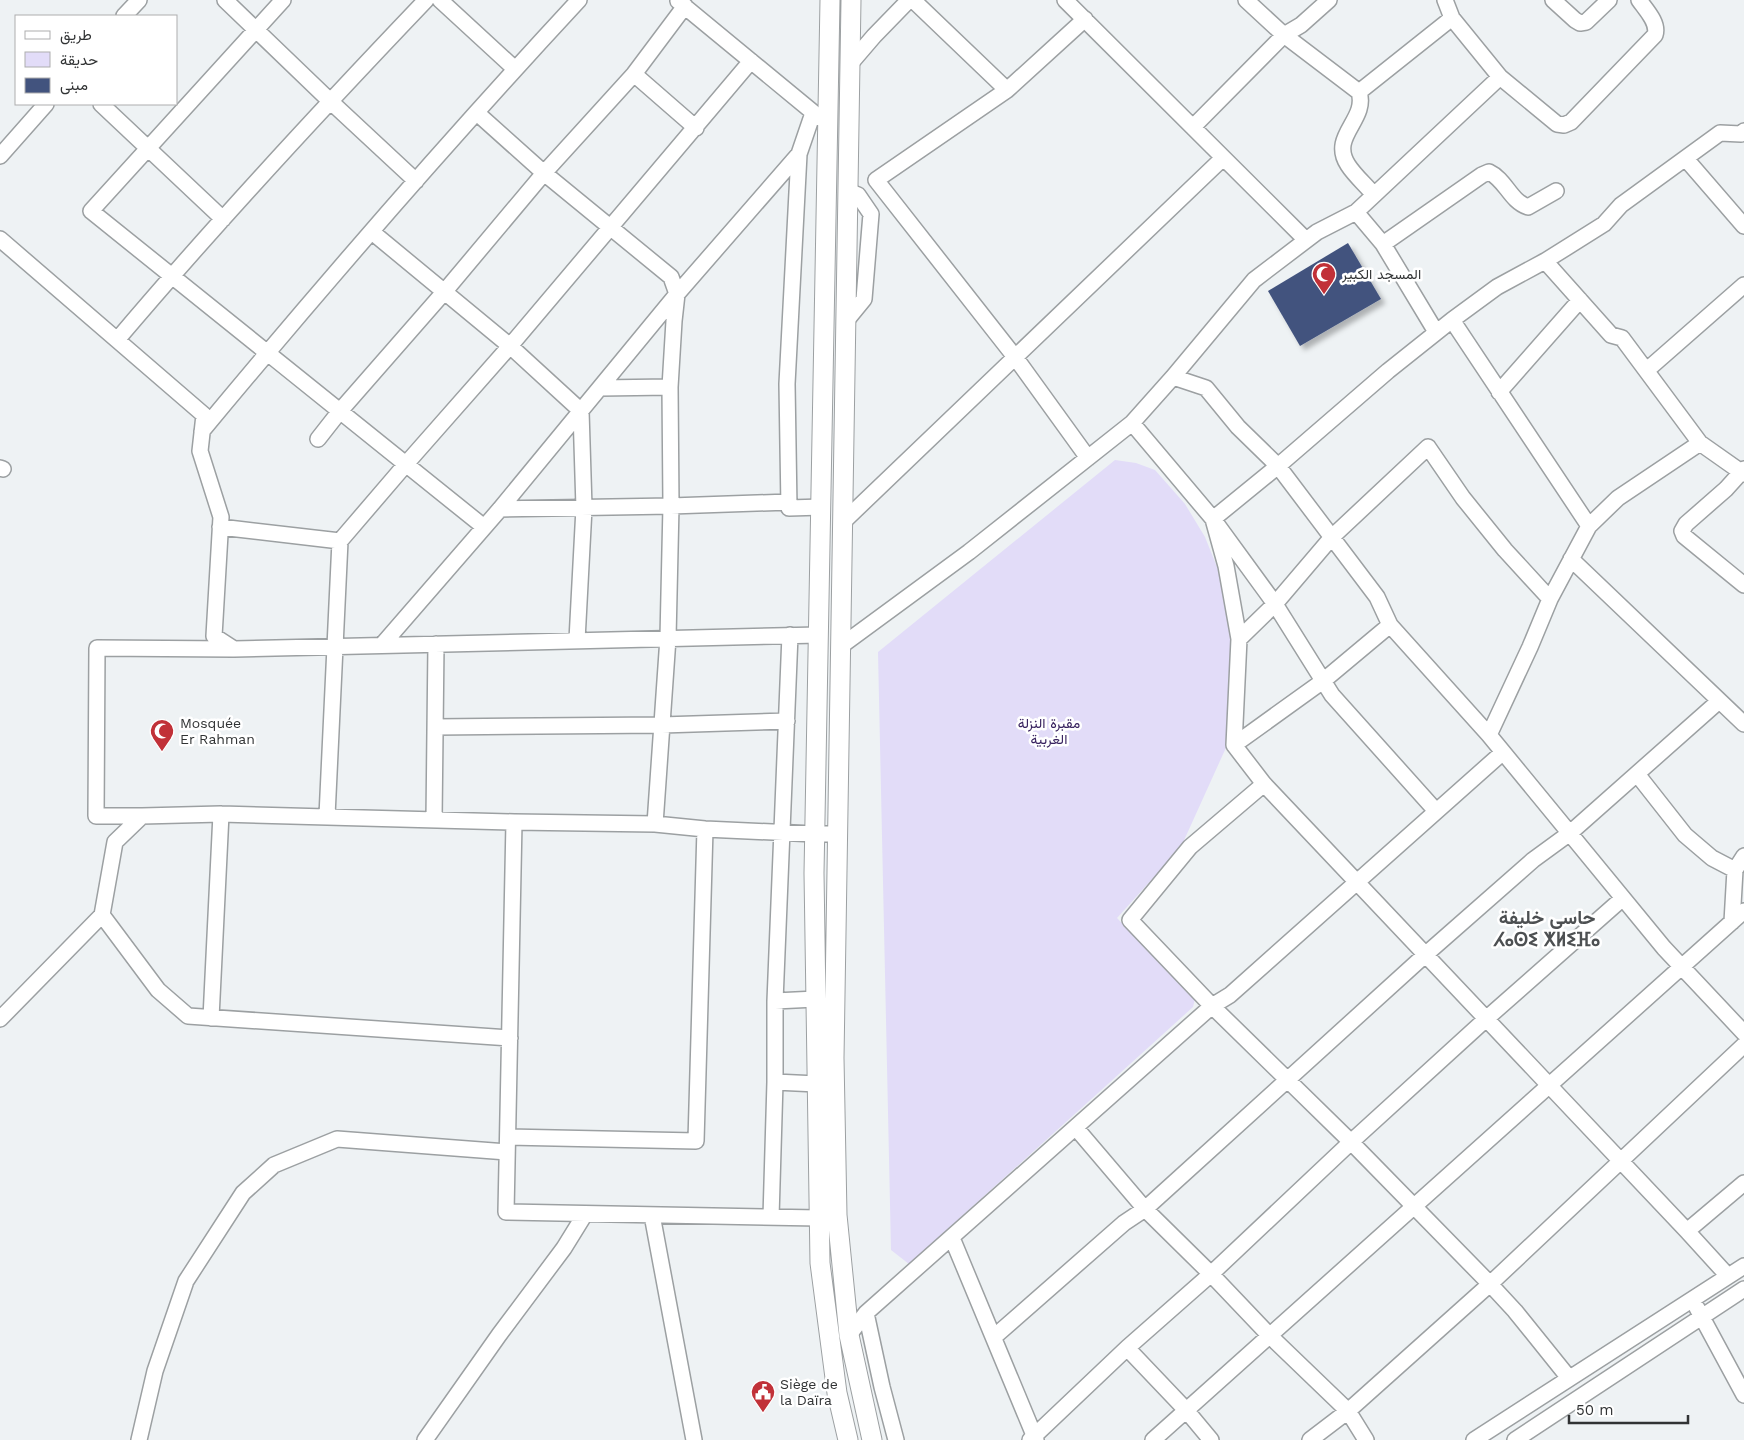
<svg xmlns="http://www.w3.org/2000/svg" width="1744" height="1440" viewBox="0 0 1744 1440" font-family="'Work Sans',Vazirmatn,'Noto Sans Tifinagh',sans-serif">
  <defs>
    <filter id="shadow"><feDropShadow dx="4.5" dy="4.5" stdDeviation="2.5" flood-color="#0004"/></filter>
  </defs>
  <rect width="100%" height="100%" fill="#eef2f4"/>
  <!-- green -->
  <path fill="#e2dcf8" d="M1115 460 1136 463 1155 470 1185 504 1205 537 1221 577 1231 633 1234 730 1181 847 1117 918 1195 999 1193 1007 909 1264 891 1250 878 652Z"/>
  <!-- building -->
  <path fill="#42537e" filter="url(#shadow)" d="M1348 243 1381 299 1300 346 1268 291Z"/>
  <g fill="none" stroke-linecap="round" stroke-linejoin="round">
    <!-- minor casing -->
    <g stroke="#9ca0a2" stroke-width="18">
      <path id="minor" d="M225 0 330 101 416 181
        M283 0 91 211 484 527
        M440 0 515 69
        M913 0 1007 90
        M1065 0 1306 240
        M1246 0 1284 35 1359 92C1368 120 1329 136 1348 165 1355 176 1366 185 1374 195
        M1445 0 1452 18
        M1553 0 1575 20 1580 23 1586 22 1609 0
        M678 1 820 118
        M124 16 139 0
        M1085 19 1007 90 876 180 1015 357 1088 458
        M850 64 874 36 909 0
        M634 74 696 128
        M1500 77 1557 124 1564 125 1571 122 1655 35C1659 23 1646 10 1639 0
        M101 104 223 219
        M477 113 544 173 671 277 677 294 674 321 670 387 671 506 668 638 655 824
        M813 113 799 154 787 384 789 508 822 507
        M1193 127 1284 35 1301 25 1329 0
        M0 156 46 104
        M1686 159 1744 226
        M1356 212 1500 77 1452 18 1359 92
        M372 232 510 346 581 411 584 508 577 640
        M0 239 204 415 200 451 221 517 214 636 234 649 819 635
        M1383 244 1482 175 1489 172C1506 180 1510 201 1528 207L1556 191
        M1545 261 1611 335 1622 338 1700 443 1744 474
        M1452 320 1589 526
        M846 321 864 299 871 214 858 195 848 191
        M117 340C216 223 320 111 426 0
        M1647 370 1744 285
        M1173 377 1206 388 1238 427 1278 466 1377 597 1390 625 1489 735 1664 948 1744 1033
        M600 388 670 387
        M1499 392 1580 300
        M1132 423 1213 519 1275 604 1332 695 1436 811
        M202 431C324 284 449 140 579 0
        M318 439 340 411 445 291 544 173 634 74 685 6
        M0 468 3 469
        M1744 469 1726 489 1686 524 1682 531 1684 536 1744 585
        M500 509 671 506 789 502
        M843 522 1223 158
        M220 527 340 541
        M1571 559 1744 724
        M1239 639 1275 604 1332 537 1428 447 1463 498 1505 550 1550 599
        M382 645 500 509 677 294 799 154
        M841 646 969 552 1132 423 1173 377 1254 280 1317 232 1356 212 1383 244 1436 332
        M436 727 662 725 787 721
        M1489 735 1530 647 1550 599 1589 526 1618 498 1700 443
        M1234 745 1323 681 1390 625
        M1637 774 1685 835 1712 858 1735 870
        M1264 784 1190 847 1130 920 1212 1006 1351 1142 1490 1284 1515 1311 1569 1378
        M142 816H96L97 648 233 649
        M327 816 340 541 406 464 510 346 751 61
        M434 820 436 644
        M514 822 506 1212 819 1218
        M102 915 158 990 188 1016 510 1038
        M1732 922 1735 870 1744 856
        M775 1001 816 999
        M211 1018 221 814
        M0 1019 102 915 115 842 142 816 221 814 514 822 655 824 705 829 815 834H838
        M775 1082 817 1084
        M1076 1128 1145 1209 1211 1274 1270 1336 1348 1411 1366 1440
        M508 1137 696 1141 705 829
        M652 1215 694 1440
        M771 1217 775 1082V1001L790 635
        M1687 1231 1744 1183
        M952 1238 1036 1440
        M1728 1276 1687 1231 1264 784 1234 745 1239 639 1226 566 1213 519 1278 466 1388 371 1452 320 1497 287 1545 261 1604 224 1621 205 1720 133 1741 134 1744 131
        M1697 1308 1744 1395
        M866 1313 882 1387 896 1440
        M849 1335 866 1313 1212 1006 1230 995 1502 753
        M994 1337 1124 1223 1145 1209 1425 955 1533 860 1570 833 1719 701
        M1127 1348 1186 1410 1211 1440
        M139 1440 155 1371 186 1281 243 1193 274 1165 337 1139 507 1152
        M425 1440 499 1335 564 1248 585 1214
        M1030 1440 1127 1348 1211 1274 1351 1142 1486 1019 1623 898
        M1153 1440 1744 911
        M1310 1440 1348 1411 1490 1284 1744 1045
        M1474 1440 1744 1266
        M1515 1440 1744 1289"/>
    </g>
    <!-- major casing -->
    <g stroke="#9ca0a2" stroke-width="21">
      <path id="major" d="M830 0 814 873 820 1263 837 1393 848 1440
        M851 0 834 1058 837 1215 849 1335 872 1440"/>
    </g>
    <!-- minor -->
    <use href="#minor" stroke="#fff" stroke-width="15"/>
    <!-- major -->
    <use href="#major" stroke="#fff" stroke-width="19"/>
  </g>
  <!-- icons -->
  <defs>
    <g id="mosque-pin" transform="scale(1.25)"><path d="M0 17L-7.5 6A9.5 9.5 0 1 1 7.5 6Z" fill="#c13138" stroke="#fff"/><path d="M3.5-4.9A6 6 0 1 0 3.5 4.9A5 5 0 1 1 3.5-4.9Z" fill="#fff"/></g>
    <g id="civic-pin" transform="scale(1.25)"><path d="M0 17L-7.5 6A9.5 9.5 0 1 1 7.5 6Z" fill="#c13138" stroke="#fff"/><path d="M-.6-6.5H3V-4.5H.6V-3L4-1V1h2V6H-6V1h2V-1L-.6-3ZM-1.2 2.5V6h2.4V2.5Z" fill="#fff"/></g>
  </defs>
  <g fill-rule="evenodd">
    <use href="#mosque-pin" x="1324" y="274"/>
    <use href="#mosque-pin" x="162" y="731"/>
    <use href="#civic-pin" x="763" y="1392"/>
  </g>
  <g text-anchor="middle" stroke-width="5" stroke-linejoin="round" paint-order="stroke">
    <!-- poi labels -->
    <g font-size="14" fill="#313334" stroke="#fff" text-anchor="start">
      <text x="1342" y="279">المسجد الكبير</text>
      <text x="180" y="728">Mosquée<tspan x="180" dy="16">Er Rahman</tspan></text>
      <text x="780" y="1389">Siège de<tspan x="780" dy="16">la Daïra</tspan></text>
    </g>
    <!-- park labels -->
    <g font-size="14" fill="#38225f" stroke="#fff">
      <text x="1049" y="728">مقبرة النزلة<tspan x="1049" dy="16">الغربية</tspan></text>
    </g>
    <!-- district labels -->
    <g font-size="19" font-weight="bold" fill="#4d5052" stroke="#fff">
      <text x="1547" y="924">حاسي خليفة<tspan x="1547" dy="22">ⵃⴰⵙⵉ ⵅⵍⵉⴼⴰ</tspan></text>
    </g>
  </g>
  <!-- legend -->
  <rect x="15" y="15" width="162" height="90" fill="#ffffff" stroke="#adadae"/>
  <rect x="25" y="31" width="25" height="8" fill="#ffffff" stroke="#adadae"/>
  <text x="60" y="40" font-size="15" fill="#313334">طريق</text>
  <rect x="25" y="52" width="25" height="15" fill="#e2dcf8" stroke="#adadae"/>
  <text x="60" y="65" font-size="15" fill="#313334">حديقة</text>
  <rect x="25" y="78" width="25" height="15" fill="#42537e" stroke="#adadae"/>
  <text x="60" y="90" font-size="15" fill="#313334">مبنى</text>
  <!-- scale -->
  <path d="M1569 1415v8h119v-8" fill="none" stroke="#313334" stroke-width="2.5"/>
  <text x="1576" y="1415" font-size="15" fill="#313334" stroke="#ffffff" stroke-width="4" paint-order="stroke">50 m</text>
</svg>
